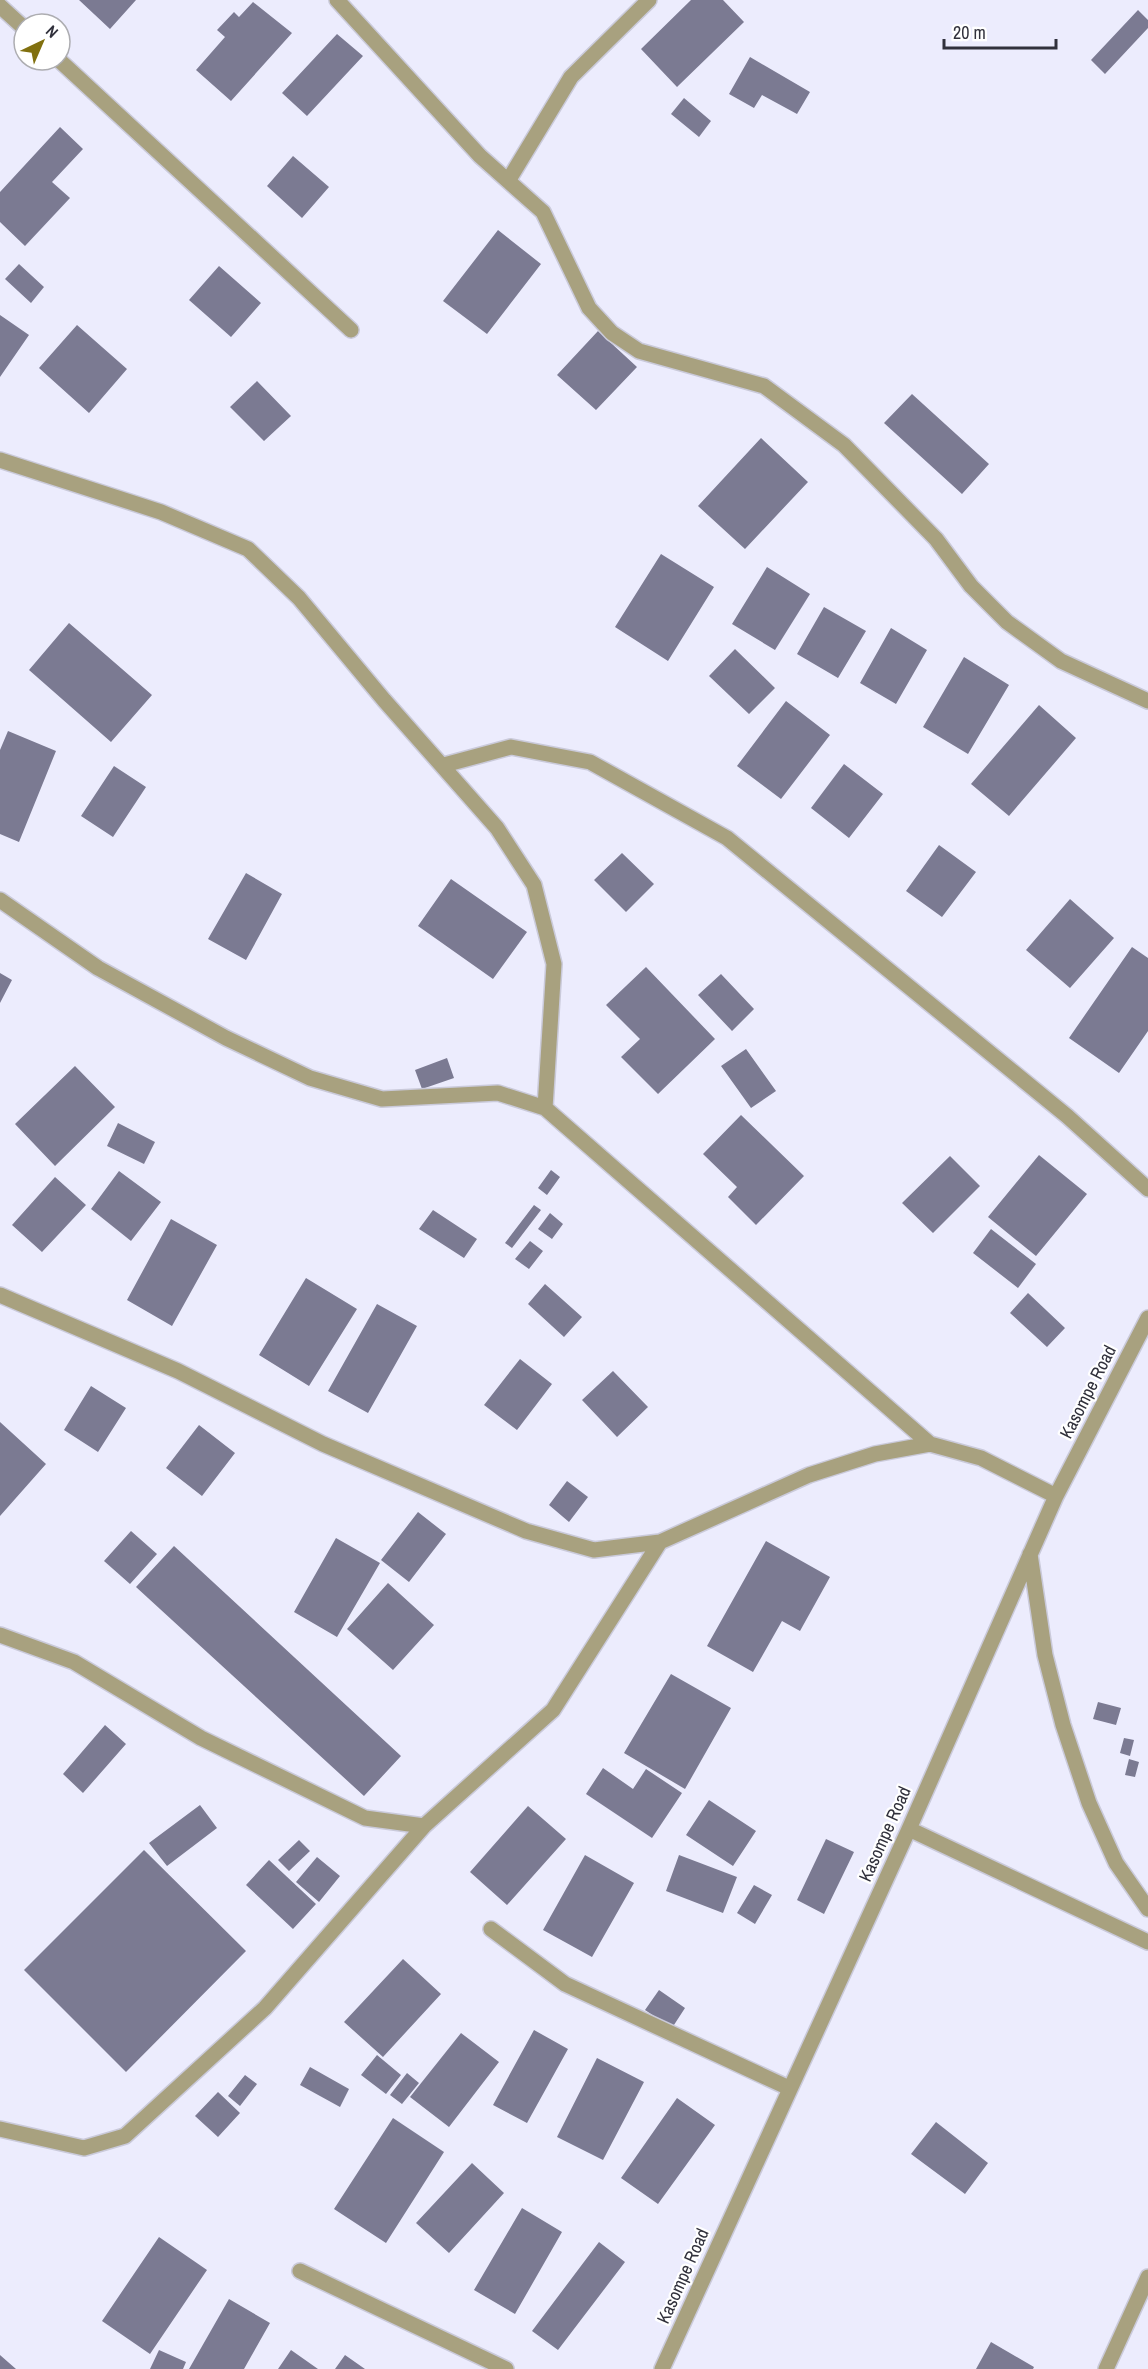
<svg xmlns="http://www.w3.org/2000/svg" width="1148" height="2369" viewBox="0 0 1148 2369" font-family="'Archivo Narrow',sans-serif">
  <rect width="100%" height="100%" fill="#ececfd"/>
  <!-- building -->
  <path fill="#7b7a92" d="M79 0H136L110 29Z
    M691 0H723L744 22 677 87 641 49Z
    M253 2 292 33 231 101 196 70 225 37 217 30 234 12 239 17Z
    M1138 10 1148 20V28L1105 74 1091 60Z
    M337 34 363 56 307 116 282 93Z
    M750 57 810 92 797 114 762 95 754 108 729 94Z
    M684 98 711 121 699 137 671 114Z
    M60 127 83 149 52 182 70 198 25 246 0 222V192Z
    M293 156 329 187 302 218 267 186Z
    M498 230 541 264 487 334 443 301Z
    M19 264 44 287 31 303 5 279Z
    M219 266 261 303 231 337 189 300Z
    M0 315 29 335 0 377Z
    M77 325 127 369 89 413 39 368Z
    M598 331 637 367 596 410 557 375Z
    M257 381 291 416 264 441 230 407Z
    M912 394 989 464 962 494 884 423Z
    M761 438 808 482 745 549 698 506Z
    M661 554 714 587 668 661 615 627Z
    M767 567 810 594 775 650 732 624Z
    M824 607 866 631 838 678 797 654Z
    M69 623 152 695 111 742 29 670Z
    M891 628 927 650 896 704 860 683Z
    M735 649 775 688 749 714 709 676Z
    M964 657 1009 685 968 754 923 727Z
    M786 701 830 735 781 799 737 766Z
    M1039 705 1076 738 1009 816 971 784Z
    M8 731 56 751 19 842 0 834V750Z
    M844 764 883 794 849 838 811 808Z
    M114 766 146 787 113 837 81 816Z
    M939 845 976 872 942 917 906 891Z
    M622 853 654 884 626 912 594 880Z
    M246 873 282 894 246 960 208 939Z
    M451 879 527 932 493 979 418 926Z
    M1070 899 1114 938 1070 988 1026 950Z
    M1132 947 1148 958V1031L1119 1073 1069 1038Z
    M646 967 715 1039 658 1094 621 1057 640 1039 606 1005Z
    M0 973 12 980 0 1003Z
    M721 974 754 1009 732 1031 698 995Z
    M746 1049 776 1091 751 1108 721 1066Z
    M447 1058 454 1078 422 1089 415 1070Z
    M75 1066 115 1107 55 1166 15 1124Z
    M741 1115 804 1176 756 1225 728 1197 737 1187 703 1154Z
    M118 1123 155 1142 144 1164 107 1146Z
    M1039 1155 1087 1194 1036 1256 988 1217Z
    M950 1156 980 1186 933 1233 902 1203Z
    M551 1170 560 1177 547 1195 538 1188Z
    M119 1171 161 1202 131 1241 91 1209Z
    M55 1177 86 1205 42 1252 12 1225Z
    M534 1205 541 1210 512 1248 505 1243Z
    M433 1210 477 1239 464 1258 419 1229Z
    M550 1213 563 1224 552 1239 538 1229Z
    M171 1219 217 1245 172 1326 127 1300Z
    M991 1229 1036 1264 1018 1288 973 1253Z
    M530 1241 543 1251 529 1269 515 1259Z
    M306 1278 357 1309 309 1386 259 1355Z
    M545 1284 582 1317 564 1337 528 1304Z
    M1028 1293 1065 1328 1047 1347 1010 1313Z
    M377 1304 417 1326 368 1413 328 1391Z
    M520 1359 552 1384 517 1430 484 1405Z
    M613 1371 648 1407 617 1437 582 1400Z
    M91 1386 126 1408 98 1452 64 1430Z
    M0 1422 46 1464 0 1516Z
    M199 1425 235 1453 202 1496 166 1468Z
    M567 1481 588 1497 569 1522 549 1505Z
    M418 1512 446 1534 409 1582 381 1560Z
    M131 1531 157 1554 130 1584 104 1561Z
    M336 1538 380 1563 337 1637 294 1612Z
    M766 1541 830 1577 800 1631 782 1621 753 1672 707 1646Z
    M174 1546 401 1756 364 1796 136 1587Z
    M388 1583 434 1625 393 1670 347 1629Z
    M671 1674 731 1708 685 1789 624 1753Z
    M1098 1702 1121 1708 1116 1725 1093 1719Z
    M105 1725 126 1744 83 1793 63 1774Z
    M1124 1738 1134 1740 1130 1756 1120 1753Z
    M1129 1759 1139 1762 1135 1777 1125 1775Z
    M603 1768 633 1789 646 1769 682 1793 652 1838 586 1794Z
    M709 1800 756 1831 733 1866 686 1835Z
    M200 1805 217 1828 167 1866 149 1843Z
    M528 1806 566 1839 507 1905 470 1872Z
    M826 1839 854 1852 824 1914 797 1900Z
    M299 1840 310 1851 289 1871 278 1860Z
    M144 1850 246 1951 126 2072 24 1970Z
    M585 1855 634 1883 592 1957 543 1930Z
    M679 1855 737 1877 723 1913 666 1891Z
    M317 1857 340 1876 319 1902 296 1882Z
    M269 1860 316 1904 293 1929 246 1885Z
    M754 1885 772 1895 755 1924 737 1913Z
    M403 1959 441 1994 383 2057 344 2022Z
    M659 1990 685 2008 672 2028 645 2010Z
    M534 2030 568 2049 527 2123 493 2105Z
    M461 2033 499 2062 449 2127 410 2097Z
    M377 2055 401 2075 386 2094 361 2075Z
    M597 2058 644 2082 603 2160 557 2137Z
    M310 2067 349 2089 340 2107 300 2085Z
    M407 2073 419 2083 402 2104 390 2095Z
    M245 2075 257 2084 240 2106 228 2096Z
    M218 2092 240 2113 218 2137 195 2116Z
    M677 2098 715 2125 658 2204 621 2178Z
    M393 2118 444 2152 386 2243 334 2209Z
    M936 2122 988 2163 965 2194 911 2154Z
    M472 2163 504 2193 449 2253 416 2223Z
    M522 2208 562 2232 515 2314 474 2290Z
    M159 2237 207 2270 150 2354 102 2321Z
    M599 2242 625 2262 558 2350 532 2331Z
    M229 2299 270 2323 244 2369H189Z
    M991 2342 1034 2367 1033 2369H976Z
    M159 2350 186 2362 183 2369H150Z
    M291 2350 318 2369H278Z
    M0 2355 16 2369H0Z
    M345 2355 365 2369H335Z"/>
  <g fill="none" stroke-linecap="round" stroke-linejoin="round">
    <!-- minor casing -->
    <g stroke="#cacada" stroke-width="18">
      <path id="minor" d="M337 0 480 156 543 212 589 308 612 333 639 351 764 386 844 445 936 539 971 586 1007 622 1061 661 1148 701
        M0 6 24 28
        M59 60 351 330
        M508 181 571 77 649 0
        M0 460 161 512 248 549 299 598 384 700 497 828 534 885 554 964 545 1108
        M444 765 511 747 590 762 727 838 1067 1116 1148 1189
        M0 900 98 968 226 1038 310 1078 382 1099 498 1093 545 1108 930 1444
        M0 1295 178 1371 323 1444 526 1531 594 1550 660 1542 809 1475 875 1454 930 1444 981 1458 1056 1496
        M1030 1554 1045 1655 1063 1725 1089 1803 1116 1863 1148 1909
        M0 1635 74 1662 201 1738 365 1818 424 1826
        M909 1829 1148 1942
        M491 1929 565 1984 789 2088
        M0 2129 84 2148 125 2136 265 2008 424 1826 553 1710 660 1542
        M300 2271 506 2369
        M662 2369 909 1829 1056 1496 1148 1318
        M1106 2369 1148 2277"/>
    </g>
    <!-- minor -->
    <use href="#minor" stroke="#a8a17f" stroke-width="15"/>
  </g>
  <g text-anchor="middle" stroke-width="4.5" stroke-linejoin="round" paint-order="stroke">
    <!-- street labels -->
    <g font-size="18" fill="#31313c" stroke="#fff">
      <text transform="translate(1088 1392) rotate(-63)" y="6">Kasompe Road</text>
      <text transform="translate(885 1834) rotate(-66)" y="6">Kasompe Road</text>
      <text transform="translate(683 2276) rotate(-66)" y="6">Kasompe Road</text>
    </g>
  </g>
  <!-- north arrow -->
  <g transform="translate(42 42) rotate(44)"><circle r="28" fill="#ffffff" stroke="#adadb1" stroke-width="1.5"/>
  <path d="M0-4.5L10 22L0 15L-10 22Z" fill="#81700f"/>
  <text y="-9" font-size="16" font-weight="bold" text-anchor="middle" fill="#31313c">N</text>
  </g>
  <!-- scale -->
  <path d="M944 39v9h112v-9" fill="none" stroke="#31313c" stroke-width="3"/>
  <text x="953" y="39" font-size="18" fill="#31313c" stroke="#ffffff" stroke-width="4.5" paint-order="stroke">20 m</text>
</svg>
